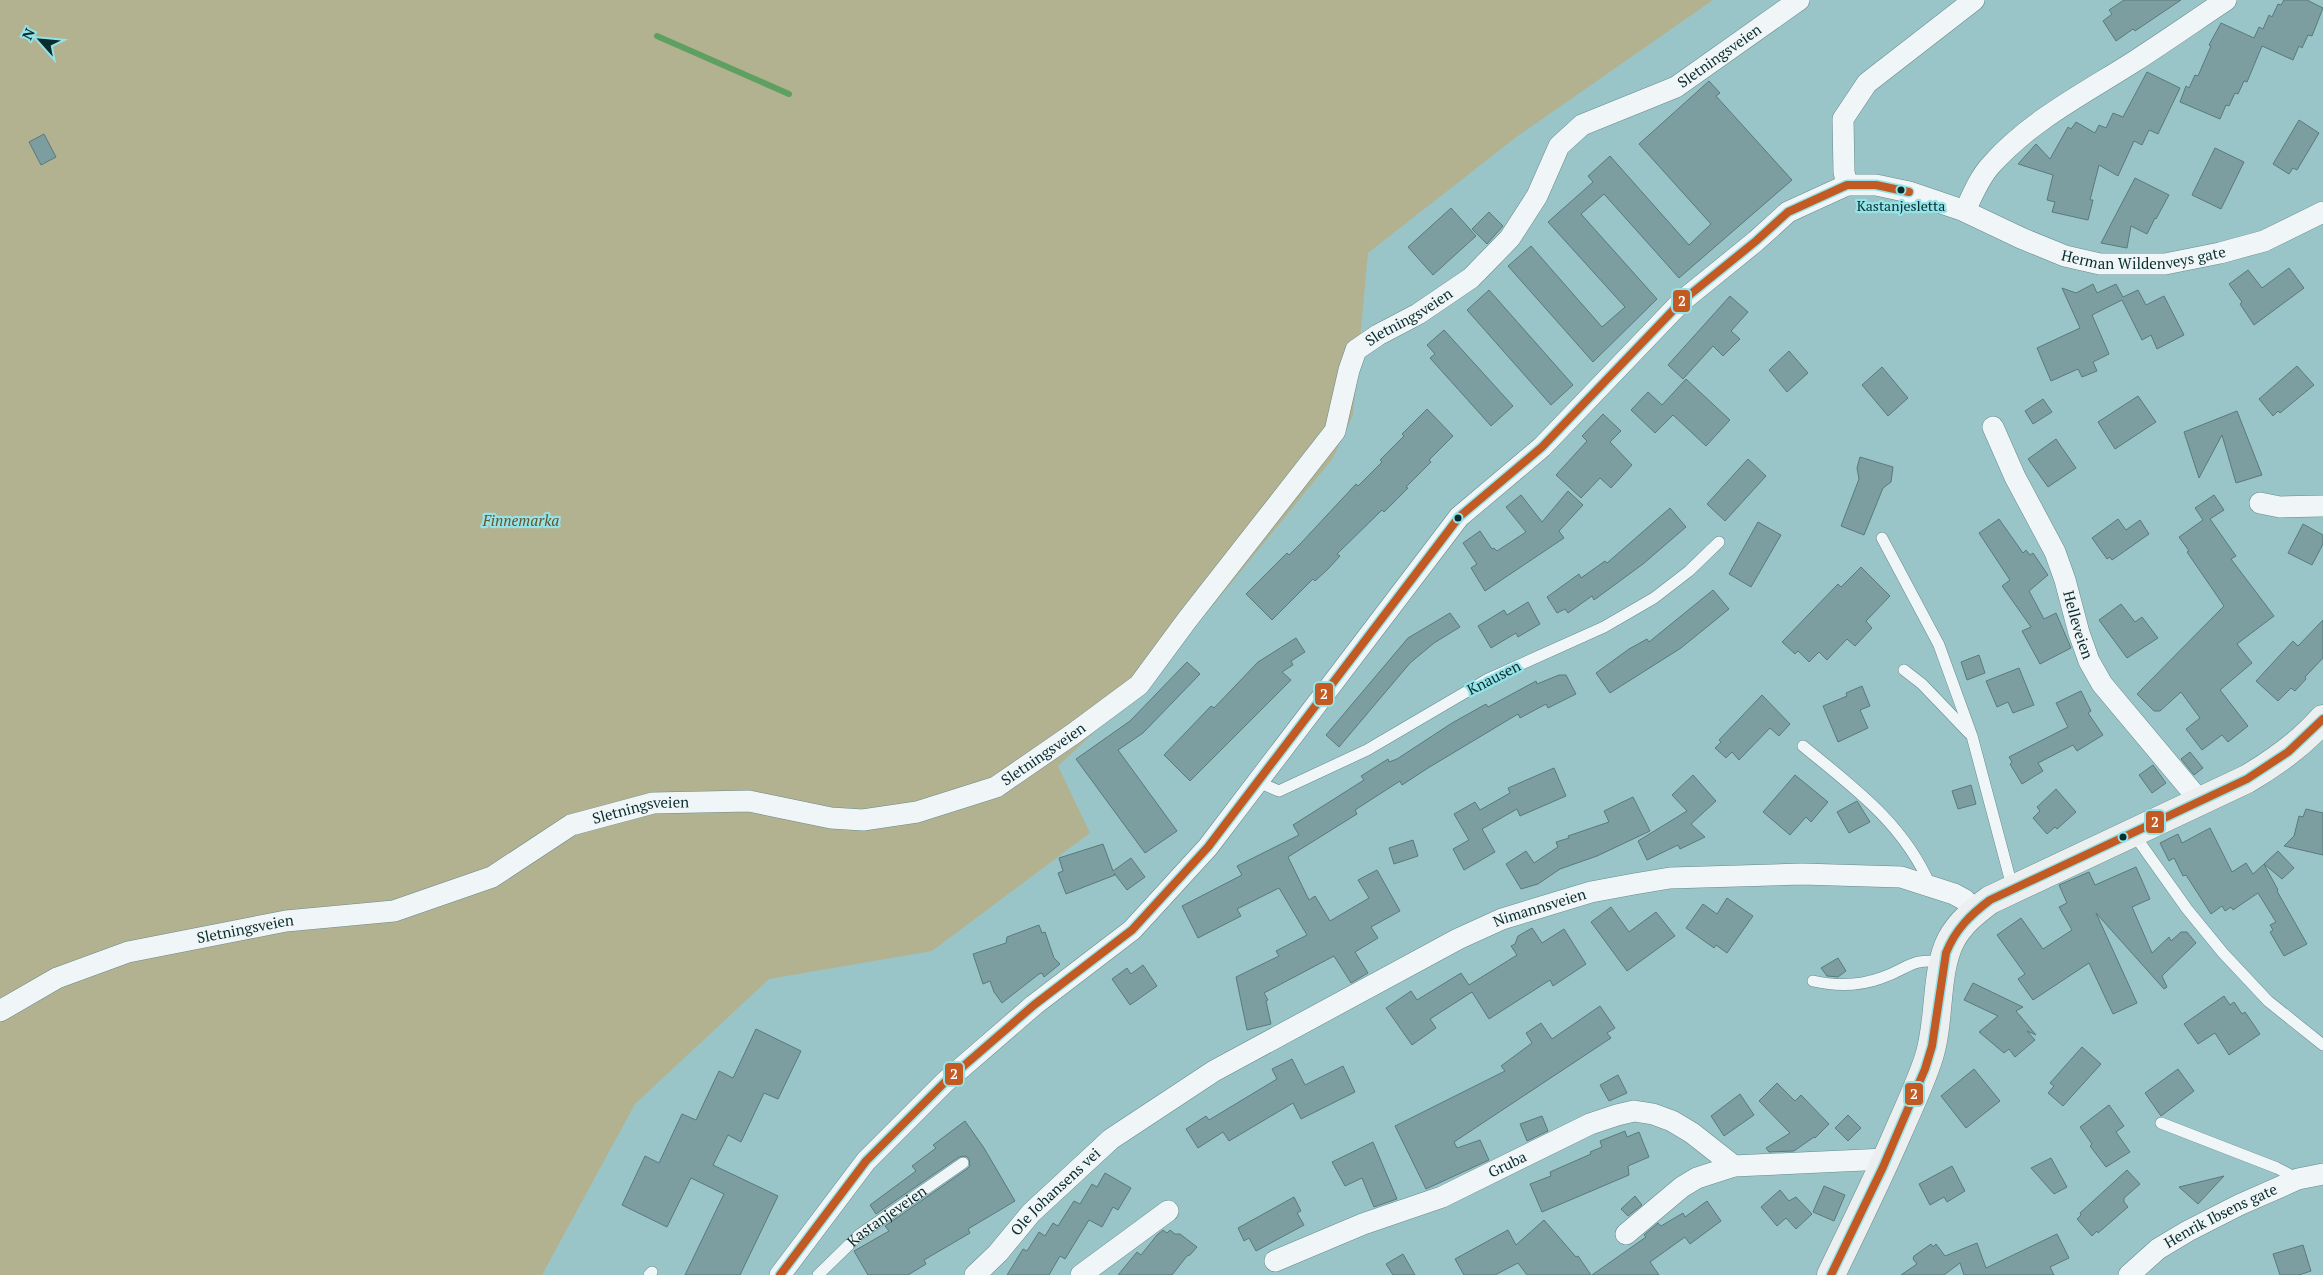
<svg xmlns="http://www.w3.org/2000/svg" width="2323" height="1275" viewBox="0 0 2323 1275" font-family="'PT Serif',serif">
  <rect width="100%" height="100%" fill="#9ac5c8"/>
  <!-- green -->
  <path fill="#b2b290" d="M0 0H1713L1515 138 1368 253 1353 415 1333 458 1215 603 1140 690 1058 766 1090 833 932 951 769 979 635 1104 542 1275H0Z"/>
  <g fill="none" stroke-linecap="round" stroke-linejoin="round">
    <!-- stream -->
    <path stroke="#5da062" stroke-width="6" d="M657 36 789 94"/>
  </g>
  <!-- building -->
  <path fill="#7c9ea0" stroke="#5a7a7c" d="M2124 0H2181L2135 31 2133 29 2116 41 2103 21 2112 14 2109 10Z
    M2284 0H2307L2323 8 2312 36 2308 35 2302 48 2299 46 2293 60 2262 46 2247 82 2244 81 2238 94 2235 93 2229 106 2226 105 2220 119 2180 102 2186 86 2189 88 2195 75 2198 76 2211 46 2209 45 2221 23 2254 38 2259 27 2263 29 2269 15 2272 17 2278 4 2281 5Z
    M2147 72 2180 88 2158 134 2149 130 2142 145 2134 141 2118 176 2099 165 2090 200H2093L2088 220 2052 212 2055 202 2047 200 2053 175 2018 164 2036 144 2050 159 2068 127 2071 129 2076 122 2095 133 2099 125 2106 128 2113 113 2123 117Z
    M1709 81 1720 93 1716 96 1792 180 1679 278 1604 194 1581 214 1657 299 1593 362 1508 266 1531 246 1602 327 1625 307 1548 222 1593 182 1588 176 1610 156 1689 245 1711 224 1639 144Z
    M2299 120 2319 133 2297 170 2293 168 2289 174 2273 164Z
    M44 134 56 157 41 165 29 142Z
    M2215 148 2244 162 2221 209 2192 195Z
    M2135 178 2169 195 2156 219 2155 218 2147 234 2131 226 2127 248 2101 243Z
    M1451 208 1476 236 1433 275 1408 247Z
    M1489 212 1503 226 1487 244 1472 229Z
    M2289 268 2304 288 2254 325 2240 304 2242 302 2229 284 2248 270 2262 288Z
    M2093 284 2097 293 2116 284 2123 297 2138 290 2146 305 2164 296 2184 335 2157 349 2151 335 2142 340 2122 300 2092 315 2109 354 2093 362 2097 371 2082 377 2078 369 2051 381 2037 348 2080 328 2062 288 2076 293Z
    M1489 290 1573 385 1551 405 1467 310Z
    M1730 296 1748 312 1731 331 1740 339 1723 356 1713 346 1683 379 1668 365Z
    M1444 330 1513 406 1491 426 1430 358 1435 354 1427 345Z
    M1789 351 1808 373 1787 392 1769 370Z
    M2297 366 2314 385 2280 413 2278 411 2273 416 2259 399Z
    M1882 367 1908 398 1888 416 1862 385Z
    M1686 379 1730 420 1706 446 1673 415 1655 433 1631 410 1648 392 1662 405Z
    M2138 396 2156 422 2115 449 2098 422Z
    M2043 399 2052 412 2033 424 2025 411Z
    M1427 409 1453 436 1429 460 1431 462 1406 487 1408 488 1384 512 1382 510 1337 554 1340 556 1328 569 1315 581 1313 579 1272 620 1246 594 1287 553 1289 555 1301 543 1356 484 1358 486 1382 462 1380 460 1404 436 1402 434Z
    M2237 411 2262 475 2236 483 2222 435 2199 478 2184 432Z
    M1603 414 1621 431 1610 442 1632 465 1611 488 1600 478 1581 498 1556 475 1587 441 1582 436Z
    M2056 439 2076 468 2048 487 2028 459Z
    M1860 457 1893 467 1891 482 1883 488 1864 535 1841 526 1859 479 1857 468Z
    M1748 459 1766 476 1725 521 1707 504Z
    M1568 491 1583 505 1559 531 1564 538 1485 591 1471 568 1477 564 1463 543 1480 531 1492 549 1494 548 1497 551 1526 532 1506 507 1521 495 1542 522Z
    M2214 495 2224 510 2210 519 2236 556 2231 559 2274 616 2237 644 2252 663 2220 690 2248 726 2228 742 2222 735 2202 750 2186 729 2200 718 2181 692 2160 711H2154L2137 694 2224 606 2187 552 2189 551 2179 537 2203 520 2195 508Z
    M1670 508 1686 527 1643 564 1594 600 1592 596 1568 613 1565 609 1557 613 1547 597 1579 574 1581 578 1605 561 1607 563Z
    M1999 519 2023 553 2026 550 2030 555 2033 553 2048 575 2029 591 2044 619 2056 613 2071 648 2040 664 2022 631 2031 627 2002 586 2010 580 1979 533Z
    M2118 519 2126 530 2140 520 2149 534 2112 560 2110 557 2107 559 2092 538Z
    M1758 522 1781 535 1751 587 1729 574Z
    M2303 524 2323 535V544L2312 565 2288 553Z
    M1861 567 1890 596 1866 621 1872 628 1855 646 1847 639 1827 660 1819 652 1809 662 1798 651 1795 654 1782 642 1838 584 1841 587Z
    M1713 590 1729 609 1681 648 1610 693 1596 673 1629 649 1647 639 1649 642Z
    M1528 602 1540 624 1518 637 1516 633 1491 648 1478 626 1504 610 1507 615Z
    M2121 604 2135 622 2142 617 2158 638 2127 658 2099 620Z
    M1450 613 1460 627 1434 643 1410 663 1339 747 1326 735 1408 638Z
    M2323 620V658L2305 677 2306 679 2295 691 2291 688 2278 701 2256 681 2293 641 2298 646Z
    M1296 638 1305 652 1291 661 1293 665 1282 672 1291 680 1190 781 1164 755 1211 706 1214 708 1258 662Z
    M1979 655 1985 673 1967 680 1961 662Z
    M1187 662 1200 674 1143 733 1118 750 1177 831 1145 853 1076 759 1130 721Z
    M2019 668 2034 705 2013 713 2008 702 1997 707 1986 681Z
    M1559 675H1566L1576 694 1548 708 1546 704 1520 718 1518 714 1428 768 1402 785 1400 781 1355 810 1357 814 1288 857 1309 900 1315 896 1330 921 1369 898 1358 880 1377 870 1400 911 1371 927 1378 938 1355 952 1368 973 1351 983 1334 956 1264 993 1268 1000 1266 1001 1271 1024 1247 1030 1236 977 1279 956 1276 951 1307 935 1279 888 1237 909 1241 916 1198 938 1182 906 1242 875 1237 866 1299 835 1293 825 1364 780 1361 776 1388 759 1389 762 1397 759 1452 723 1486 704 1488 707 1536 681 1537 684Z
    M1862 686 1870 706 1860 710 1868 728 1838 742 1823 706 1847 696 1846 693Z
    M2081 691 2091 711 2088 713 2103 735 2077 751 2073 745 2038 763 2043 771 2022 784 2010 764 2012 762 2009 757 2068 727 2056 703Z
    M1762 695 1790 724 1779 736 1770 728 1739 760 1732 752 1726 758 1715 748 1721 742 1719 740Z
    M2190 752 2203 768 2194 775 2181 759Z
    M2153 765 2166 783 2152 793 2139 775Z
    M1554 768 1566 796 1520 816 1517 809 1482 829 1495 852 1464 870 1453 849 1469 840 1454 814 1475 802 1480 810 1510 793 1508 788Z
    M1693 775 1716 801 1691 824 1705 837 1680 849 1678 845 1647 860 1638 841 1687 811 1672 795Z
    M1795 775 1828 802 1811 822 1806 817 1790 835 1763 812Z
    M1971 785 1976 804 1958 809 1952 791Z
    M2056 789 2076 812 2057 829 2055 827 2047 834 2033 818 2040 811 2037 807Z
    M1633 797 1650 831 1597 856 1560 869 1538 884 1521 889 1506 864 1526 851 1534 863 1558 847 1556 842 1569 838 1568 836 1609 822 1604 811Z
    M1857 801 1870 822 1849 833 1837 812Z
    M2306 809 2323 813V855L2284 846 2294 836 2299 816 2303 817Z
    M2210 828 2232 872 2246 863 2253 874 2264 864 2278 890 2277 891 2307 944 2284 956 2270 932 2273 930 2270 925 2276 922 2258 893 2233 910 2231 907 2225 911 2222 906 2211 914 2186 875 2183 876 2174 858 2169 861 2160 843 2178 834 2182 843Z
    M1413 840 1418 856 1394 864 1389 848Z
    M1103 844 1113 871 1131 858 1145 877 1127 890 1114 873 1115 875 1066 894 1058 873 1063 871 1059 858Z
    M2278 851 2294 868 2282 879 2264 864Z
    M2136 867 2150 899 2132 907 2152 953 2169 937 2171 941 2181 932H2187L2196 943 2162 976 2167 987 2164 989 2096 913 2137 1003 2113 1014 2089 963 2033 1000 2018 979 2025 974 1997 935 2021 918 2043 949 2072 930 2059 907 2067 903 2059 885 2089 872 2095 885Z
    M1727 898 1753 916 1727 953 1716 945 1714 948 1686 928 1703 904 1717 914Z
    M1611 907 1629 932 1656 912 1675 936 1627 971 1591 922Z
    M1039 925 1042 933 1045 932 1054 958 1060 964 1044 977 1042 973 1039 974 1002 1003 994 992 990 981 983 984 973 954 1006 943 1007 937Z
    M1532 928 1542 943 1564 929 1586 964 1553 986 1550 980 1489 1019 1472 992 1430 1019 1436 1028 1412 1045 1386 1008 1411 991 1417 1000 1461 973 1469 985 1517 955 1511 946 1515 944 1518 936Z
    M1838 958 1846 971 1838 977 1827 976 1821 968Z
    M1143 965 1157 986 1130 1005 1112 979 1127 968 1131 974Z
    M1973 983 2023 1007 2016 1011 2036 1035 2027 1031 2035 1040 2015 1057 2009 1049 2004 1053 1979 1032 1998 1016 1964 1000Z
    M2224 996 2230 1005 2234 1002 2242 1014 2245 1012 2260 1034 2229 1055 2215 1033 2198 1044 2184 1024Z
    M1600 1006 1615 1028 1607 1033 1611 1038 1454 1142 1457 1148 1480 1140 1489 1160 1426 1189 1395 1126 1505 1071 1501 1066 1532 1043 1526 1033 1541 1023 1552 1039Z
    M756 1029 801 1051 778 1099 764 1093 741 1142 728 1135 713 1165 778 1196 740 1275H685L724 1194 691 1178 667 1227 622 1205 645 1156 659 1163 682 1114 696 1120 719 1071 733 1078Z
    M2082 1047 2101 1064 2063 1106 2048 1093 2054 1086 2050 1083Z
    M1292 1059 1305 1085 1343 1066 1355 1092 1301 1119 1293 1103 1229 1141 1223 1132 1198 1148 1186 1129 1206 1116 1209 1120 1277 1079 1272 1069Z
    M1974 1069 2000 1101 1966 1128 1941 1096Z
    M2178 1069 2194 1091 2161 1116 2145 1093Z
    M1618 1075 1627 1093 1609 1101 1600 1085Z
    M1777 1083 1795 1101 1801 1095 1829 1124 1815 1138 1814 1137 1794 1151 1769 1152 1766 1148 1790 1133 1759 1101Z
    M1740 1094 1754 1115 1724 1136 1711 1116Z
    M2109 1105 2124 1126 2116 1132 2130 1152 2106 1167 2090 1146 2092 1144 2080 1127Z
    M1848 1115 1861 1128 1848 1141 1835 1128Z
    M1542 1116 1548 1131 1527 1141 1520 1124Z
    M965 1121 984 1148 1015 1201 968 1229 970 1233 924 1260 926 1264 908 1275H868L854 1251 889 1231 885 1226 967 1169 970 1166 969 1159 966 1156 959 1157 876 1214 870 1205 916 1171 912 1166 936 1148 933 1145Z
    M1625 1131 1627 1137 1639 1132 1649 1157 1628 1166 1629 1175 1542 1212 1530 1184 1551 1176 1550 1172 1591 1154 1590 1152 1602 1147 1600 1141Z
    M1373 1142 1397 1199 1374 1207 1362 1178 1345 1186 1332 1162Z
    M2051 1158 2067 1187 2054 1194 2031 1168Z
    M1952 1166 1965 1191 1947 1202 1944 1197 1930 1205 1919 1184Z
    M2127 1170 2140 1184 2124 1198V1202L2128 1207 2098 1233 2097 1231 2092 1236 2077 1219 2081 1215 2080 1213Z
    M1105 1173 1131 1188 1118 1210 1113 1207 1102 1227 1089 1220 1065 1259 1060 1256 1049 1275H1007L1023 1249 1027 1251 1039 1232 1045 1236 1053 1223 1058 1226 1074 1201 1080 1204 1092 1184 1097 1187Z
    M2224 1176 2198 1204 2179 1187Z
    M1824 1186 1845 1195 1834 1221 1813 1212Z
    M1780 1190 1789 1201 1796 1197 1812 1214 1796 1229 1786 1218 1777 1226 1761 1207Z
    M1635 1196 1642 1205 1628 1216 1621 1209Z
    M1294 1197 1301 1211 1297 1213 1304 1225 1256 1251 1249 1238 1244 1241 1238 1228Z
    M1707 1201 1721 1221 1690 1244 1685 1237 1650 1262 1659 1275H1592L1646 1237 1644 1235 1658 1223 1661 1226 1683 1213 1685 1217Z
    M1544 1220 1576 1257 1578 1256 1591 1275H1527L1518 1263 1495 1275H1464L1455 1259 1508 1230 1516 1245Z
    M1163 1230 1167 1233 1170 1230 1175 1234H1180L1197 1247 1190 1255 1187 1256 1172 1275H1118L1137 1252 1141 1255 1157 1235Z
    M2057 1234 2069 1258 2050 1267 2054 1275H1964L1960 1263 1944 1275H1901L1917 1264 1913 1259 1914 1256 1931 1244 1933 1247 1936 1244 1945 1256 1977 1243 1986 1268Z
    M2303 1245 2311 1271 2299 1275H2280L2273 1254Z
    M1403 1254 1415 1275H1393L1386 1264Z"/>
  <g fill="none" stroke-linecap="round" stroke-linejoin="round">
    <!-- lane casing -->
    <g stroke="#668a8c" stroke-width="12">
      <g id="lane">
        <path d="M1882 538 1939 645 1972 736 2013 890"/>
        <path d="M1904 670 1922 684 1969 733"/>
        <path d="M1803 746C1854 788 1903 823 1930 885"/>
        <path d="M1258 782 1279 791 1367 750 1488 679 1604 627 1654 598 1689 571 1719 542"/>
        <path d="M2133 833 2187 909 2223 953 2268 1001 2323 1045"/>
        <path d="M1813 981C1835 986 1859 986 1881 978 1911 968 1908 958 1943 962"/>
        <path d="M2161 1123 2277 1168 2298 1179"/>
        <path d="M649 1275 652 1272"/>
        <path id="s1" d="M818 1275 859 1235 963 1163"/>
      </g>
    </g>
    <!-- street casing -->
    <g stroke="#668a8c" stroke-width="22">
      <g id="street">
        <path d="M1847 185 1844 172 1843 119 1867 83 1974 0"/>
        <path d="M1965 211C1972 196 1979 178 1991 165 2031 120 2085 93 2135 61 2166 41 2196 20 2226 0"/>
        <path id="s2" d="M1993 427 2015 477 2055 552 2065 580 2079 633 2089 661 2102 684 2200 801"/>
        <path d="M2260 503 2280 507 2323 506"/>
        <path id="s3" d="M0 1011 57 978 128 952 286 921 394 911 492 877 571 825 653 803 749 801 831 818 863 820 917 812 996 787 1073 734 1139 685 1187 620 1335 431 1349 370 1356 350 1378 335 1418 314 1471 278 1510 238 1537 196 1559 146 1582 125 1676 87 1799 0"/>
        <path d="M1626 1234 1682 1187 1697 1178 1734 1166 1886 1159"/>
        <path id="s4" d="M1275 1261 1363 1224 1442 1197 1590 1124 1617 1115 1634 1111 1653 1114 1672 1121 1692 1133 1734 1166"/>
        <path id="s5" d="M780 1275 866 1161 945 1082 1034 1005 1132 930 1208 847 1459 517 1542 447 1682 301 1756 241 1788 212 1847 185H1876L1909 192 1962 210 2021 238 2065 256 2100 264H2165L2220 253 2264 241 2323 212"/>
        <path id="s6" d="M975 1275 998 1253 1031 1213 1111 1139 1214 1071 1458 939 1502 919 1591 892 1634 884 1670 878 1802 874 1901 877 1954 894 1965 900 1975 911"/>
        <path d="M1081 1275 1168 1211"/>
        <path id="s7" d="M2129 1275 2158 1249 2188 1231 2239 1205 2298 1179 2323 1174"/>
      </g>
    </g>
    <!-- secondary casing -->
    <g stroke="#668a8c" stroke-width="29">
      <path id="secondary" d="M1831 1275C1854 1227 1878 1179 1899 1130 1909 1107 1920 1084 1928 1060 1941 1023 1934 973 1951 940 1960 923 1975 911 1990 900L2247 779C2276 762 2301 744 2323 719"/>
    </g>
    <!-- lane -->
    <use href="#lane" stroke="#f0f6f7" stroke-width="11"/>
    <!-- street -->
    <use href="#street" stroke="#f0f6f7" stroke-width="21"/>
    <!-- secondary -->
    <use href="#secondary" stroke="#ebefef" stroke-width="28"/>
    <!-- bus-1 casing -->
    <g stroke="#94e3e8" stroke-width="11">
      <path id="bus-1" d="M780 1275 866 1161 945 1082 1034 1005 1132 930 1208 847 1459 517 1542 447 1682 301 1756 241 1788 212 1847 185H1876L1909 192
        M1831 1275 1883 1167 1925 1069 1932 1046 1946 953C1955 930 1970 915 1990 900L2247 779 2288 752 2323 719"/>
    </g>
    <!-- bus-1 -->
    <use href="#bus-1" stroke="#c35a24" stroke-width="8"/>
  </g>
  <!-- markers -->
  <g fill="#092c2e" stroke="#94e3e8" stroke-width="2">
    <circle cx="1901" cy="190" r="4.5"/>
    <circle cx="1458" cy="518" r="4.5"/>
    <circle cx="2123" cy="837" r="4.5"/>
  </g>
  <g text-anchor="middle" stroke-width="4.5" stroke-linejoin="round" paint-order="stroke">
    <!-- bus labels -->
    <g font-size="14" fill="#092c2e" stroke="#94e3e8">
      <text x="1901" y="211">Kastanjesletta</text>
    </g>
    <!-- street labels -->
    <g font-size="15" fill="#092c2e" stroke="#94e3e8">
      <text dy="5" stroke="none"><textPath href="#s3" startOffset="2106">Sletningsveien</textPath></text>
      <text dy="5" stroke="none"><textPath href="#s5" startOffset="1848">Herman Wildenveys gate</textPath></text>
      <text dy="5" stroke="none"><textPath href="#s3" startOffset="1686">Sletningsveien</textPath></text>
      <text dy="5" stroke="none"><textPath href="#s2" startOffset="216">Helleveien</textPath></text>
      <text transform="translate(1494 678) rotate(-27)" y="5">Knausen</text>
      <text dy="5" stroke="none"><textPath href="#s3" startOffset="1101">Sletningsveien</textPath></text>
      <text dy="5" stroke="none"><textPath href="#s3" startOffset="681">Sletningsveien</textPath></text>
      <text dy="5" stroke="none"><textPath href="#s6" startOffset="681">Nimannsveien</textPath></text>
      <text dy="5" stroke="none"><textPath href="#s3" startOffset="261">Sletningsveien</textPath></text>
      <text dy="5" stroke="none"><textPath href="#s4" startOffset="252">Gruba</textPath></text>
      <text dy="5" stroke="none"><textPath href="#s6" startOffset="116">Ole Johansens vei</textPath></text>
      <text dy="5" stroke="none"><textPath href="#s1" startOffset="91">Kastanjeveien</textPath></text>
      <text dy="5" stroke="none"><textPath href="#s7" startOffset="110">Henrik Ibsens gate</textPath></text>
    </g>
    <!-- park labels -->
    <g font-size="15" font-style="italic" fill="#6a5224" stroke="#94e3e8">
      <text x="521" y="526">Finnemarka</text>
    </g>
  </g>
  <g stroke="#94e3e8" stroke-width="2">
    <rect x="1672" y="289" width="19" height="24" rx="5" fill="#c35a24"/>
    <rect x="1314" y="682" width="20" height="24" rx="5" fill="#c35a24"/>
    <rect x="2145" y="810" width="20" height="24" rx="5" fill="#c35a24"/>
    <rect x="944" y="1062" width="20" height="24" rx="5" fill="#c35a24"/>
    <rect x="1904" y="1082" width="20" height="24" rx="5" fill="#c35a24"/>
  </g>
  <g font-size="14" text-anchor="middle" font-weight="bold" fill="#fff">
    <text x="1682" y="306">2</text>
    <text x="1324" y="699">2</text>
    <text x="2155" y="827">2</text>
    <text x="954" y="1079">2</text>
    <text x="1914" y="1099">2</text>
  </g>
  <!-- north arrow -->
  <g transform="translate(40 40) rotate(297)" stroke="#94e3e8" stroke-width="4" paint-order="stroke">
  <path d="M0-4L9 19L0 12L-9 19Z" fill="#092c2e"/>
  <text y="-8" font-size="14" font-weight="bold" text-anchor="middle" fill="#092c2e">N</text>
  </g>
</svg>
